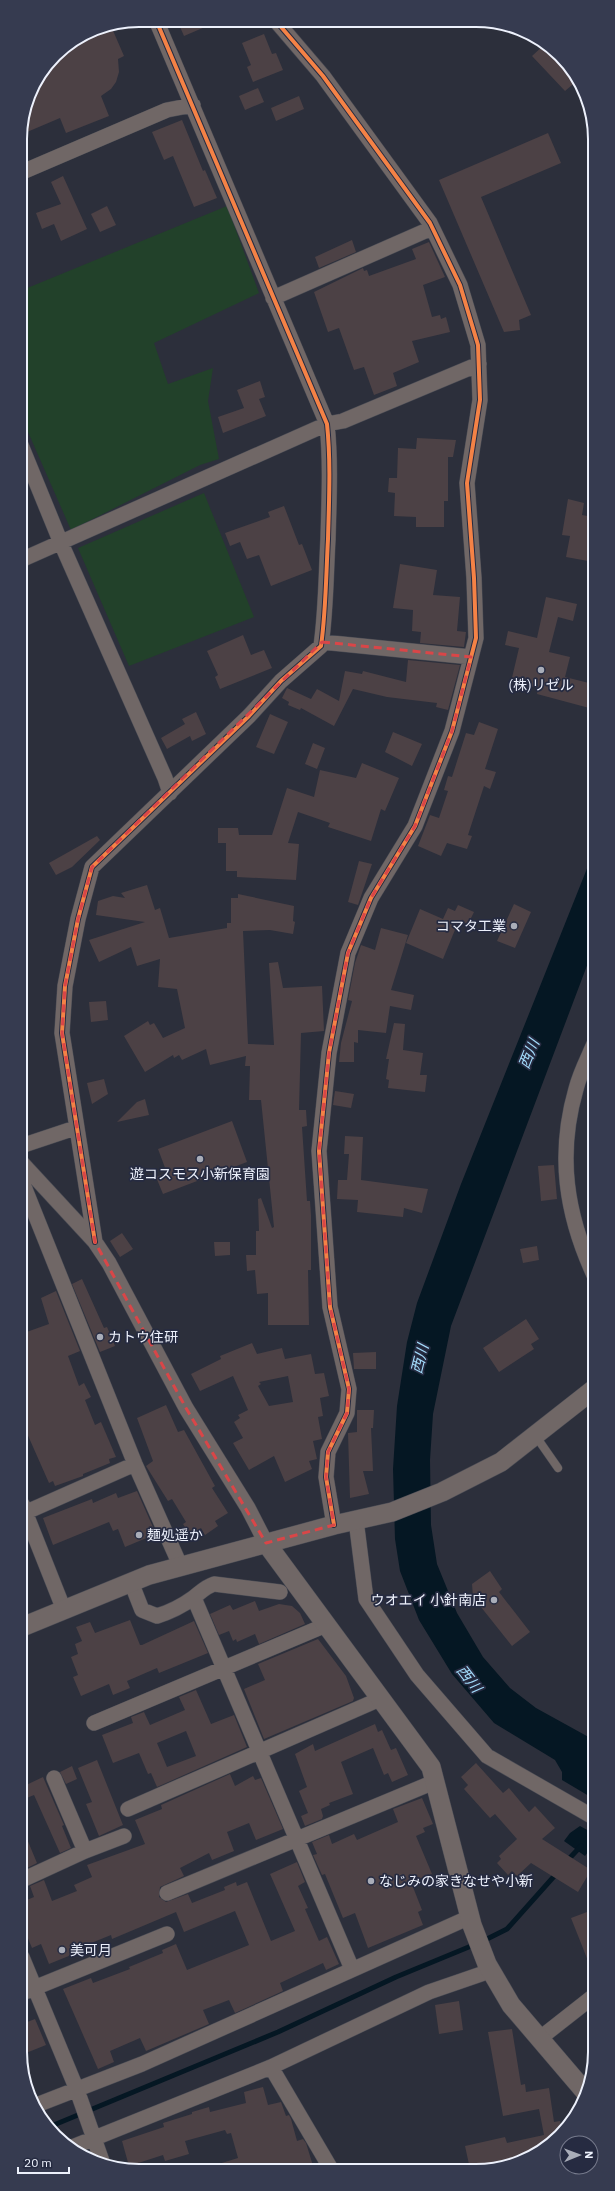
<svg xmlns="http://www.w3.org/2000/svg" width="615" height="2191" viewBox="0 0 615 2191" font-family="'IBM Plex Sans','Noto Sans JP',sans-serif">
  <rect width="100%" height="100%" fill="#2c2f3b"/>
  <!-- green -->
  <path fill="#22412a" d="M227 206 259 293 154 343 168 384 213 368 208 401 219 459 200 465 71 530 21 416 20 291Z
    M204 493 254 617 129 666 78 548Z"/>
  <!-- water -->
  <path fill="#051723" d="M594 851V947L451 1326 433 1414 430 1460 431 1525 437 1564 457 1613 483 1657 510 1688 536 1708 594 1740V1799L562 1780V1772L555 1760 494 1723 452 1674 419 1620 400 1571 395 1539 393 1469 397 1406 407 1342 417 1303 461 1184Z
    M580 1826 589 1831C593 1843 592 1847 585 1856L564 1841 570 1833Z"/>
  <g fill="none" stroke-linecap="round" stroke-linejoin="round">
    <!-- stream -->
    <path stroke="#051723" stroke-width="5" d="M586 1840 595 1830
      M566 1862 581 1846
      M483 1941 507 1929 557 1873
      M49 2127 278 2032 396 1977 476 1944"/>
  </g>
  <!-- building -->
  <path fill="#4c4145" fill-rule="evenodd" d="M177 20H186L219 21 184 36Z
    M111 26 124 56 118 59 119 72 116 82 111 89 101 96 109 116 66 133 60 118 20 135 29 93 55 55 94 29Z
    M264 34 272 54 276 53 283 70 253 82 247 67 251 65 242 43Z
    M545 44 560 55 578 80 565 91 532 56Z
    M258 88 264 102 245 110 239 96Z
    M299 96 304 109 276 121 271 108Z
    M182 120 203 171 205 170 217 198 194 207 173 156 164 160 152 132Z
    M548 133 561 163 481 197 531 315 519 320 520 330 504 332 439 180Z
    M63 176 87 229 61 241 54 224 42 229 36 213 61 204 51 182Z
    M107 206 116 225 100 232 91 214Z
    M352 240 356 252 319 268 315 257Z
    M429 242 445 277 423 285 432 317 440 315 441 319 446 317 450 332 412 341 419 362 393 373 397 386 374 395 364 367 354 370 339 328 328 332 314 292 363 268 364 271 367 270 369 276 416 259 412 249Z
    M260 381 265 397 259 399 266 416 223 433 218 417 244 408 237 390Z
    M417 438 456 440 453 457H448V501H444V527H416V517L394 516 395 493 388 492 389 478H397L398 448 416 449Z
    M568 499 584 503 582 515 593 517V533L588 561 566 557 570 536 562 535Z
    M284 506 299 545 302 544 312 570 271 586 259 555 247 559 240 542 230 546 225 533 270 517 268 512Z
    M400 564 437 570 433 595 460 597 457 631 466 632 464 647 420 643 421 632 412 631 413 610 393 608Z
    M546 597 577 604 573 621 558 617 549 652 570 657 565 677 593 684V709L537 694 538 688 511 682 519 648 505 645 508 631 537 638Z
    M243 635 251 655 264 650 272 668 220 689 215 677 218 675 207 651Z
    M408 660 460 665 448 710 436 707 437 703 387 697 353 689 334 726 301 708 300 710 288 705 289 702 282 698 287 688 311 699 317 689 339 701 345 671 362 674 363 671 406 682Z
    M196 712 206 734 192 741 190 736 167 749 161 738 185 724 182 719Z
    M270 714 288 722 274 754 256 747Z
    M479 722 498 729 485 769 496 772 490 789 484 786 468 835 472 836 467 849 447 843 441 856 418 846 430 815 439 818 448 791 444 790 448 776 452 777 466 733 474 735Z
    M393 732 422 744 412 766 385 752Z
    M313 743 325 748 317 769 305 764Z
    M362 763 399 778 385 811 381 809 371 841 328 827 330 823 298 812 288 843 299 844 296 880 237 877V871H226V843H218V828H238L239 835H272L287 788 314 797 320 770 356 778Z
    M97 836 100 840 72 867 56 875 49 863Z
    M359 861 372 864 358 905 348 902Z
    M147 885 155 910 160 908 169 938 227 928V923H231V898H238V894L294 906 293 921 295 922 293 934 270 930 243 931 248 1044 274 1045 269 963 278 962 283 988 322 986 324 1031 301 1033 299 1110H306L307 1126 302 1127 307 1201H310L311 1215V1270H308L309 1325H268V1293L257 1294 255 1270 247 1271 246 1255H256V1231H259L258 1199 261 1198 272 1228 274 1227 261 1100H249L250 1066H245L246 1056 210 1065 206 1049 182 1060 179 1055 174 1058 173 1055 145 1072 124 1036 148 1021 150 1025 154 1023 163 1038 185 1028 177 989 158 987 160 959 137 966 131 947 99 962 89 940 145 922 96 915 98 901 113 896 125 898 121 893Z
    M514 904 531 912 515 948 497 941Z
    M458 905 474 912 468 924 459 920 443 959 406 943 420 909 443 919 448 908 455 911Z
    M381 928 408 935 391 990 414 995 411 1010 390 1006 386 1033 358 1030V1043L354 1042V1062H339L341 1043 352 1001 348 1000 355 963 361 945 375 950Z
    M106 1001 108 1020 91 1022 89 1002Z
    M394 1023 405 1024 403 1050 423 1053 420 1075H427L425 1092 388 1088 389 1080 386 1079 389 1059H386Z
    M104 1079 108 1094 92 1104 87 1083Z
    M335 1091 354 1094 351 1108 333 1105Z
    M145 1099 149 1115 117 1122 137 1102Z
    M232 1121 247 1162 163 1194 156 1177 167 1173 158 1149Z
    M345 1136 363 1137 361 1180 428 1189 422 1213 404 1208 403 1217 357 1212 358 1200 337 1199 338 1180H347L349 1154H344Z
    M554 1165 557 1199 541 1201 538 1166Z
    M122 1233 133 1249 120 1257 110 1241Z
    M214 1242H230V1255L215 1256Z
    M537 1246 539 1260 523 1263 520 1249Z
    M82 1279 104 1328 107 1327 115 1346 100 1352 72 1284Z
    M56 1291 80 1351 68 1356 79 1386 84 1383 91 1397 85 1400 95 1425 101 1422 116 1457 109 1459 110 1463 83 1474V1476L55 1486 53 1481 49 1483 22 1422 21 1334 49 1324 41 1298Z
    M526 1319 539 1339 531 1344 534 1349 499 1372 483 1348Z
    M252 1343 257 1354 282 1348 285 1359 311 1354 315 1374 324 1373 329 1396 320 1398 323 1416 318 1417 322 1439 313 1441 317 1459 309 1461 312 1469 285 1482 274 1456 249 1470 233 1443 243 1438 234 1422 240 1418 238 1415 248 1410 233 1376 200 1391 191 1374 221 1359 220 1356ZM288 1376 293 1402 269 1406 258 1386 261 1384 259 1382Z
    M376 1352V1369H354L353 1353Z
    M166 1405 178 1432 184 1430 215 1486 212 1488 228 1513 215 1521 218 1526 205 1535 201 1528 190 1535 183 1524 186 1522 172 1499 168 1501 146 1466 153 1461 137 1418Z
    M357 1410H374L373 1428H371L373 1471H363L369 1494 350 1498 348 1433 357 1432Z
    M137 1491 156 1534 125 1547 118 1529 113 1531 109 1522 53 1545 43 1518 92 1499 93 1503 116 1493 118 1498Z
    M490 1571 502 1589 499 1592 530 1632 512 1646 473 1597 472 1584Z
    M255 1601 259 1611 279 1604 292 1606 300 1613 305 1624 259 1644 255 1634 237 1642 236 1639 233 1641 229 1631 219 1635 210 1614 230 1605 233 1610Z
    M130 1620 140 1645H142L194 1621 208 1653 159 1673 157 1668 127 1681 130 1688 113 1695 109 1684 81 1696 73 1677 78 1675 71 1657 78 1654 75 1644 82 1641 76 1627 90 1622 95 1633Z
    M318 1639 346 1676 354 1698 353 1701 264 1739 244 1689 265 1680 258 1664Z
    M196 1690 211 1724 234 1715 247 1747 157 1787 151 1773 148 1774 139 1753 113 1763 102 1735 133 1723 131 1717 144 1712 150 1725 185 1710 179 1697ZM186 1731 196 1756 167 1767 157 1743Z
    M375 1724 378 1732 382 1730 391 1750 396 1748 408 1775 392 1782 388 1773 384 1775 373 1748 341 1762 353 1794 329 1803 330 1805 321 1809 323 1816 322 1819 305 1826 301 1816 308 1813 299 1791 307 1787 295 1754 313 1744 315 1751Z
    M97 1760 123 1825 99 1836 86 1804 92 1802 78 1768Z
    M476 1763 503 1793 509 1788 529 1812 535 1806 555 1828 542 1839 591 1870 578 1892 531 1863 517 1876 512 1871 508 1875 497 1863 501 1859 499 1856 517 1839 495 1814 490 1818 464 1789 468 1785 461 1777Z
    M72 1766 77 1779 66 1784 60 1772Z
    M230 1774 235 1786 253 1776 255 1780 261 1778 283 1829 256 1840 249 1823 227 1832 234 1851 212 1860 209 1853 180 1868 184 1876 160 1887 159 1897 166 1902 188 1894 192 1903 225 1890 224 1887 236 1882 237 1886 247 1882 271 1941 295 1931 270 1874 297 1862 305 1882 298 1886 308 1908 305 1909 319 1941 327 1937 339 1964 326 1970 323 1963 280 1983 283 1991 235 2013 229 2000 203 2010 209 2024 146 2051 140 2038 110 2051 114 2062 98 2069 63 1989 91 1978 93 1983 130 1969 129 1967 163 1953 162 1950 176 1944 187 1970 249 1945 235 1911 184 1932 176 1912 112 1939 111 1935 79 1948 81 1951 49 1964 41 1944 32 1948 22 1924V1902L34 1897 30 1886 44 1880 52 1901 77 1891 74 1885 92 1877 87 1865 145 1844 135 1820 162 1809 161 1805Z
    M43 1777 64 1825 62 1826 71 1848 60 1853 34 1795 22 1800V1787Z
    M422 1798 433 1824 423 1828 425 1832 416 1836 432 1874 411 1882 422 1910 418 1912 423 1925 368 1948 355 1913 343 1918 325 1874 322 1875 313 1855 317 1854 312 1842 329 1835 332 1844 354 1834 357 1840 398 1822 393 1809Z
    M22 1827 37 1863 23 1870 22 1867Z
    M595 1909V1976H594L571 1918Z
    M459 2001 463 2030 439 2034 435 2005Z
    M35 2019 46 2045 26 2053 22 2045V2024Z
    M512 2029 521 2085 525 2084 526 2092 549 2088 554 2122 560 2121 562 2131H565L535 2155 499 2169H470L465 2146 505 2137 507 2143 544 2135 539 2109 503 2116 488 2032Z
    M263 2087 268 2105 281 2102 286 2116 289 2115 291 2119 297 2141 303 2139 306 2143 314 2169H212V2166L238 2158 231 2133 227 2134 225 2130 185 2141 189 2154 165 2161 163 2155 129 2166 122 2141 164 2127 163 2123 192 2114V2112L209 2107 210 2112 246 2103 244 2092Z"/>
  <g fill="none" stroke-linecap="round" stroke-linejoin="round">
    <!-- service casing -->
    <g stroke="#494b54" stroke-width="9">
      <path id="service" d="M535 1435 558 1468"/>
    </g>
    <!-- minor casing -->
    <g stroke="#494b54" stroke-width="16">
      <path id="minor" d="M276 21 323 76 430 223 460 285 478 345 480 400 467 483 474 578 476 638 452 731 415 826 371 898 348 953 329 1053 319 1151 330 1307 349 1389 347 1413 328 1452 326 1477 334 1525
        M20 173 167 110 193 105
        M273 298 432 228
        M21 445 61 543 165 778 170 793
        M21 560 327 424 343 421 479 364
        M322 642 471 657
        M594 1044C588 1058 580 1073 576 1089 557 1155 566 1214 594 1275
        M21 1146 75 1128
        M21 1162 95 1242 109 1263 186 1408 248 1508 266 1543
        M21 1179 135 1464 180 1565
        M95 1242 62 1033 65 986 78 919 92 867 249 716 281 681 321 646C326 611 326 575 328 539 329 501 331 462 327 424L156 20
        M22 1504 64 1610
        M22 1514 135 1464
        M356 1520 366 1599 417 1675 487 1756 595 1818
        M131 1582 142 1610 157 1616C170 1612 182 1606 193 1598 201 1592 205 1587 214 1584L280 1592
        M194 1598 352 1969
        M94 1723 326 1625
        M54 1778 85 1851
        M128 1809 380 1699
        M22 1880 85 1851 124 1836
        M167 1893 434 1782
        M22 1957 77 2090 103 2164
        M22 1993 167 1934
        M539 2039 595 1995
        M271 2067 331 2169
        M34 2106 142 2064 470 1917
        M70 2148 271 2067 429 1992 490 1971"/>
    </g>
    <!-- tertiary casing -->
    <g stroke="#494b54" stroke-width="20">
      <path id="tertiary" d="M266 1543 431 1767 472 1925 487 1964 511 2005 587 2094
        M22 1627 149 1575 334 1525 392 1512 442 1492 501 1462 594 1389"/>
    </g>
    <!-- service -->
    <use href="#service" stroke="#706766" stroke-width="8"/>
    <!-- minor -->
    <use href="#minor" stroke="#706766" stroke-width="15"/>
    <!-- tertiary -->
    <use href="#tertiary" stroke="#706766" stroke-width="19"/>
    <!-- cycleway casing -->
    <g stroke="#262b41" stroke-width="6">
      <path id="cycleway" d="M276 21 323 76 430 223 460 285 478 345 480 400 467 483 474 578 476 638 452 731 415 826 371 898 348 953 329 1053 319 1151 330 1307 349 1389 347 1413 328 1452 326 1477 334 1525
        M95 1242 62 1033 65 986 78 919 92 867 249 716 281 681 321 646C326 611 326 575 328 539 329 501 331 462 327 424L156 20"/>
    </g>
    <!-- cycleway -->
    <use href="#cycleway" stroke="#f48246" stroke-width="4"/>
  </g>
  <!-- marked area -->
  <path fill="none" stroke="#d94648" stroke-width="3" stroke-dasharray="8 5" stroke-linejoin="round" d="M322 642 471 657 452 731 415 826 371 898 348 953 329 1053 319 1151 330 1307 349 1389 347 1413 328 1452 326 1477 334 1525 266 1543 186 1408 95 1242 62 1033 65 986 78 919 92 867Z"/>
  <!-- markers -->
  <g fill="#a9adb8" stroke="#262b41" stroke-width="1.5">
    <circle cx="541" cy="670" r="4"/>
    <circle cx="514" cy="926" r="4"/>
    <circle cx="200" cy="1159" r="4"/>
    <circle cx="100" cy="1337" r="4"/>
    <circle cx="139" cy="1535" r="4"/>
    <circle cx="494" cy="1600" r="4"/>
    <circle cx="371" cy="1881" r="4"/>
    <circle cx="62" cy="1950" r="4"/>
  </g>
  <g text-anchor="middle" stroke-width="3.5" stroke-linejoin="round" paint-order="stroke">
    <!-- poi labels -->
    <g font-size="14" fill="#edf1fc" stroke="#262b41" text-anchor="start">
      <text x="541" y="690" text-anchor="middle">(株)リゼル</text>
      <text x="506" y="931" text-anchor="end">コマタ工業</text>
      <text x="200" y="1179" text-anchor="middle">遊コスモス小新保育園</text>
      <text x="108" y="1342">カトウ住研</text>
      <text x="147" y="1540">麺処遥か</text>
      <text x="486" y="1605" text-anchor="end">ウオエイ 小針南店</text>
      <text x="379" y="1886">なじみの家きなせや小新</text>
      <text x="70" y="1955">美可月</text>
    </g>
    <!-- water labels -->
    <g font-size="15" font-style="italic" fill="#a3dcfc" stroke="#262b41">
      <text transform="translate(529 1054) rotate(-68)" y="5">西川</text>
      <text transform="translate(420 1359) rotate(-76)" y="5">西川</text>
      <text transform="translate(469 1679) rotate(52)" y="5">西川</text>
    </g>
  </g>
  <!-- crop -->
  <path d="M0 0H615V2191H0ZM139 27H476A112 112 0 0 1 588 139V2052A112 112 0 0 1 476 2164H139A112 112 0 0 1 27 2052V139A112 112 0 0 1 139 27Z" fill="#363b50" fill-rule="evenodd"/>
  <path fill="none" stroke="#edf1fc" stroke-width="2" d="M139 27H476A112 112 0 0 1 588 139V2052A112 112 0 0 1 476 2164H139A112 112 0 0 1 27 2052V139A112 112 0 0 1 139 27Z"/>
  <!-- north arrow -->
  <g transform="translate(579 2155) rotate(89)"><circle r="19" fill="#262b41" stroke="#767a8c"/>
  <path d="M0-3L7 15L0 10L-7 15Z" fill="#a9adb8"/>
  <text y="-6" font-size="11" font-weight="bold" text-anchor="middle" fill="#edf1fc">N</text>
  </g>
  <!-- scale -->
  <path d="M18 2167v6h51v-6" fill="none" stroke="#edf1fc" stroke-width="2"/>
  <text x="24" y="2167" font-size="12" fill="#edf1fc" stroke="#262b41" stroke-width="3" paint-order="stroke">20 m</text>
</svg>
